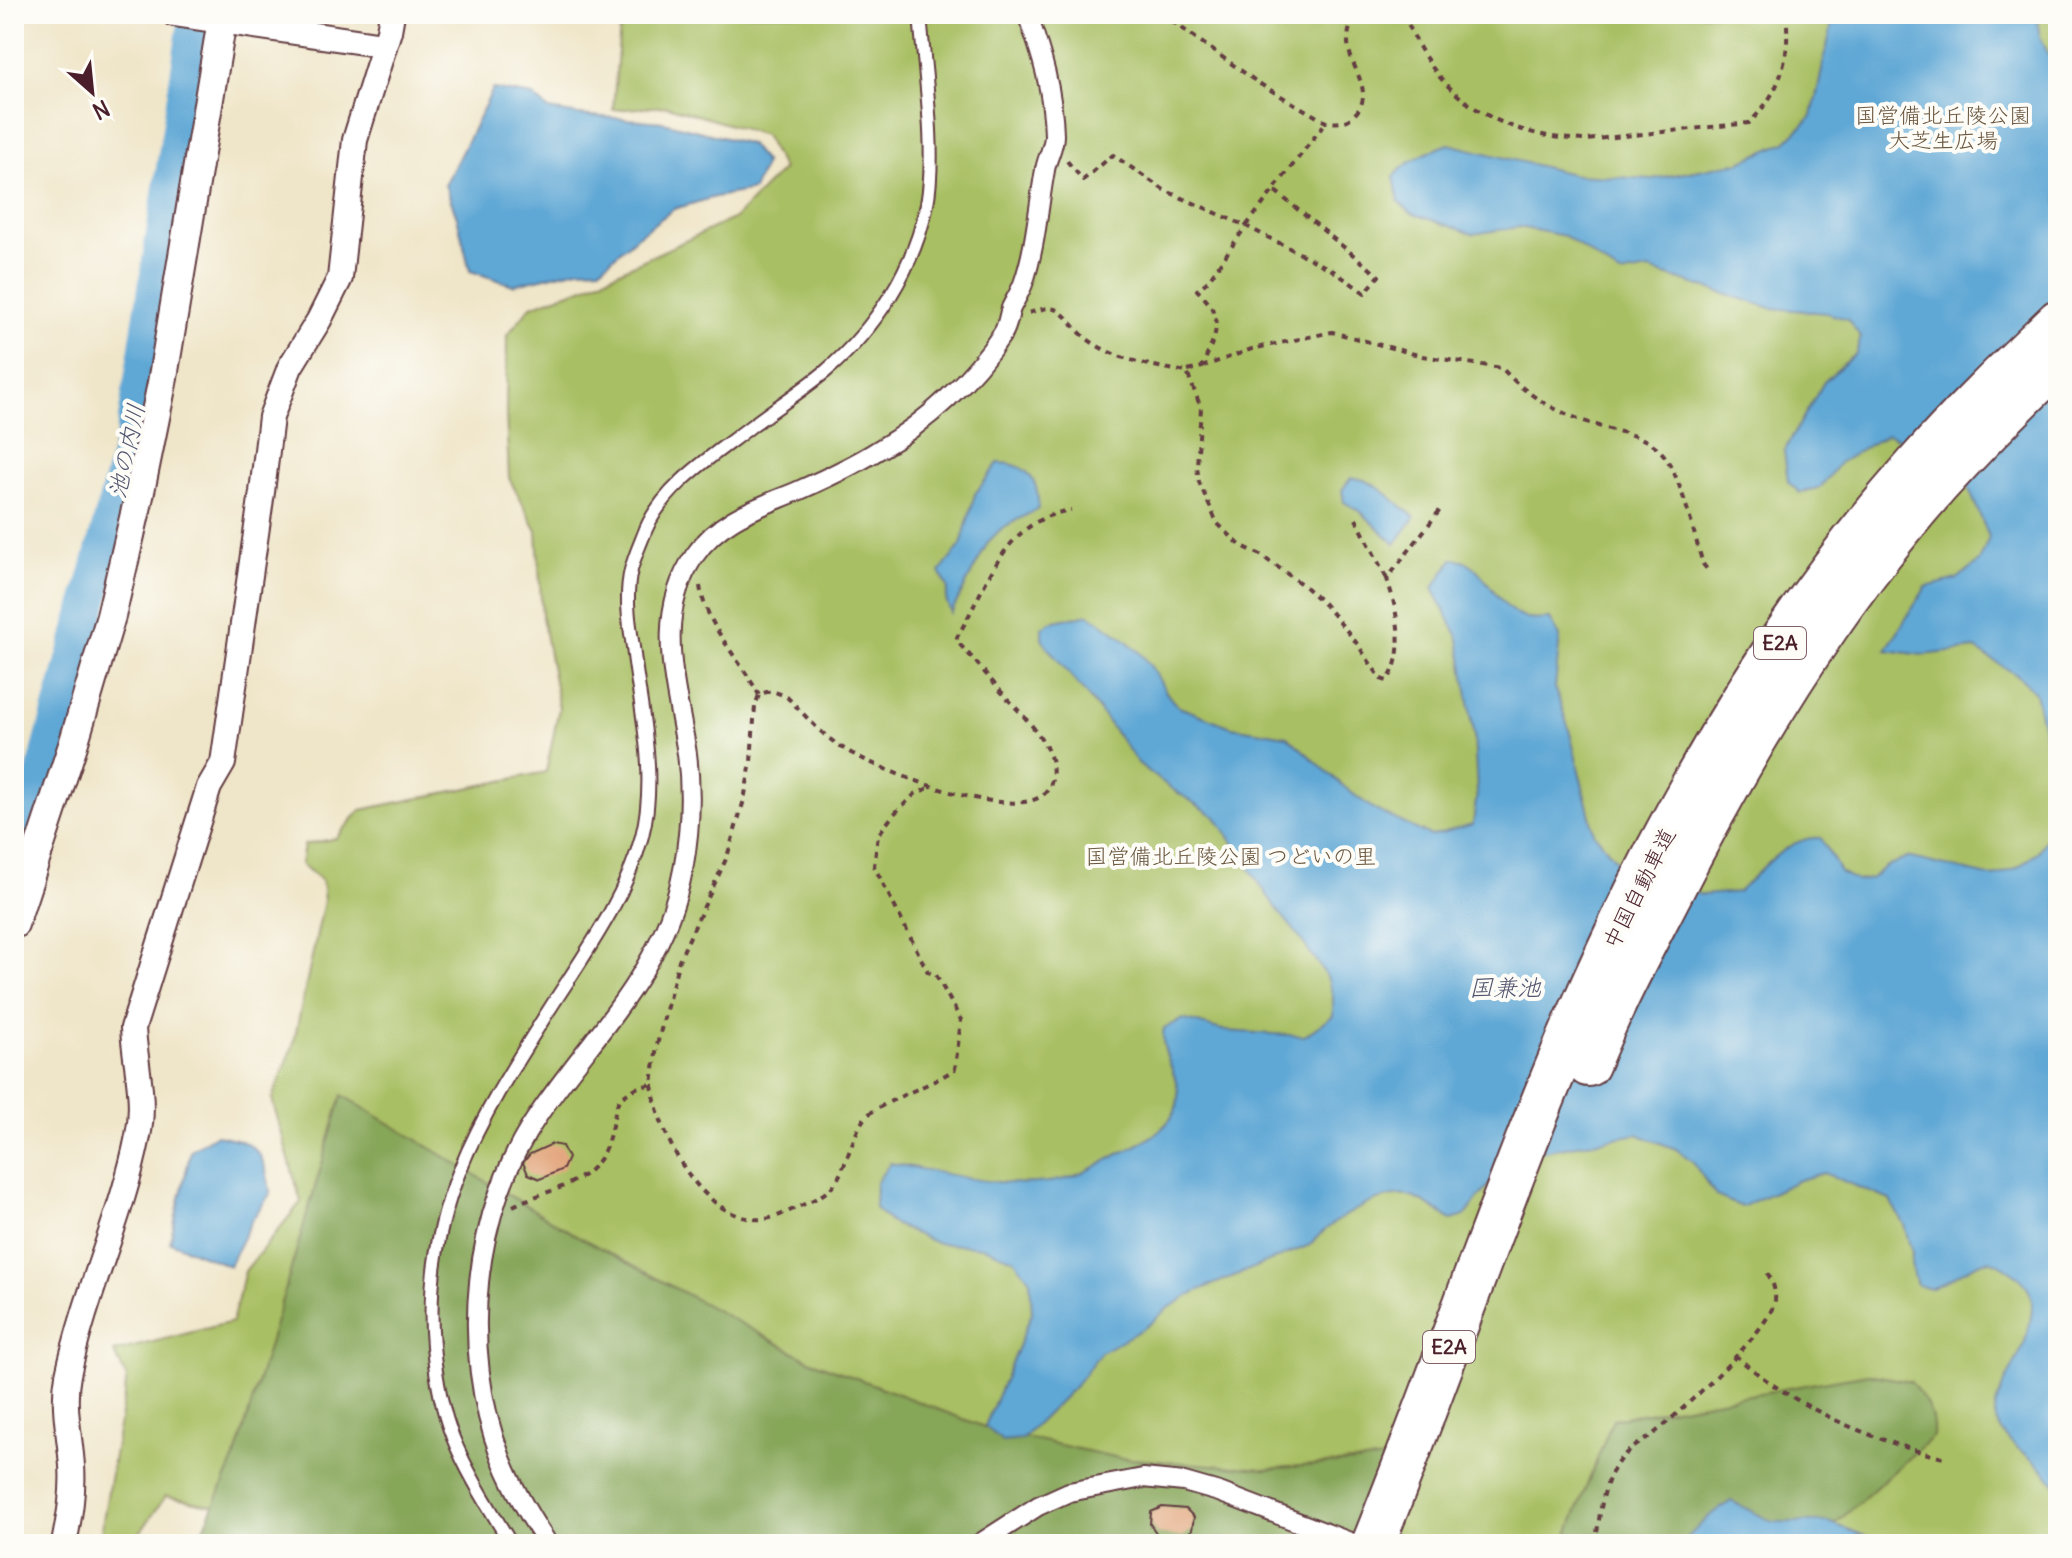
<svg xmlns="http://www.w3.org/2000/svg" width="2072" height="1558" viewBox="0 0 2072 1558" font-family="Delius,'Klee One',sans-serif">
  <rect width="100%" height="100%" fill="#fdfcf7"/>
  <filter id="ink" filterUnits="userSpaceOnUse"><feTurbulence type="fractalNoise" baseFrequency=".0125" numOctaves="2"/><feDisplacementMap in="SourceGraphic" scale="16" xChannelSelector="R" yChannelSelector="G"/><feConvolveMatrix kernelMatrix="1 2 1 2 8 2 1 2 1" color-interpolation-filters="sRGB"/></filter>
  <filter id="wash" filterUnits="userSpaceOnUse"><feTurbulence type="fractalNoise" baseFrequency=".006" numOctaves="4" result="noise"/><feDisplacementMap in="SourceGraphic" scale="32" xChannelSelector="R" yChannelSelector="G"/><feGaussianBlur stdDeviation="1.8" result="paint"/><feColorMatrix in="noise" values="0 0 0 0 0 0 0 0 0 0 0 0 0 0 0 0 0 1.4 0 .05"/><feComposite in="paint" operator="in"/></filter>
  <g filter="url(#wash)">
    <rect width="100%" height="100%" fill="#efe5c8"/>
    <!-- green -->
    <path fill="#a9bf63" stroke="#7a6f47" stroke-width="2" d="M621 14H2058V1544H399L166 1496 132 1544H99L127 1379 114 1352 232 1322 245 1271 301 1202 272 1099 293 1046 324 901 322 881 301 864 304 845 336 838 361 810 546 772 559 708 542 617 537 531 509 478 506 413 507 335 531 306 587 286 735 218 783 169 764 135 667 106 613 110Z"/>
    <!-- forest -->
    <path fill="#86a659" stroke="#686242" stroke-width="2" d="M342 1095 574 1234 809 1360 992 1430 1119 1458 1265 1469 1390 1459 1356 1544H197L237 1453Z
      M1868 1374 1911 1382C1925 1400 1935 1413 1933 1436L1813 1544H1564L1613 1419Z"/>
    <!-- water -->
    <path fill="#5ea7d5" stroke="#546380" stroke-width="2" d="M1831 14H2036L2040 37 2058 74V1487C2053 1481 2048 1474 2042 1468 2027 1454 2003 1441 1996 1420 1989 1401 2019 1361 2025 1341 2035 1309 2039 1287 2006 1268 1999 1264 1993 1259 1984 1261 1970 1265 1946 1283 1930 1289L1917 1285 1911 1265 1912 1253 1904 1225 1890 1200 1824 1173 1799 1180 1742 1207 1716 1196 1692 1161 1676 1149 1637 1134 1510 1157 1465 1216 1452 1220C1439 1213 1422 1198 1408 1196 1379 1191 1328 1223 1310 1245L1197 1291 1167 1309 1146 1327 1101 1352 1075 1386 1022 1439 1002 1441 985 1426 1032 1313 1030 1280 1014 1259 983 1247 936 1243 891 1223 875 1208 876 1183 890 1163C946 1173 1005 1191 1061 1180 1082 1176 1104 1161 1123 1152 1142 1143 1166 1131 1175 1111 1188 1081 1157 1056 1164 1028L1183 1019 1226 1031 1304 1036 1333 1016V996L1327 977 1295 931 1275 907 1216 817 1169 787 1138 763 1099 710 1048 648 1042 638V628L1050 622 1089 614C1110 629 1134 643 1149 664 1160 678 1165 696 1179 707L1232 727 1287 736 1349 791 1375 810 1431 836 1473 824 1477 792 1474 734 1459 639 1433 588 1453 559C1483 556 1493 608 1525 618 1532 621 1543 619 1550 619L1560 636 1555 688 1569 729 1594 833 1625 871 1702 895 1738 892C1760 871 1789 835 1821 838L1840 872 1857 881 1870 879 1885 867 1907 857 1993 877 2017 868 2038 852 2056 823 2055 781 2035 693 2020 677 1975 649 1923 655 1886 650 1926 587 1957 579 1979 562 1989 537 1959 465 1888 434 1839 463 1821 487 1800 493 1788 482 1784 451 1824 382 1856 353 1861 337 1847 319 1826 313 1771 308 1649 270 1620 275 1565 236 1519 227 1473 234 1411 213 1399 202 1394 177C1405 161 1430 151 1449 144L1576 175 1653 179 1740 162 1786 142 1812 116 1833 19Z
      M493 89 533 96 549 110 579 115 663 122 749 144 765 163 753 190 715 197 674 209 636 237 601 268 578 269 513 285 470 271 457 217 445 185Z
      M998 463C1027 463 1040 480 1038 509L1002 528 988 542 951 613 946 600 948 588 940 572 961 545 975 494Z
      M1351 478C1373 476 1398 505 1415 517L1395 544 1360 511 1344 502 1342 490Z
      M215 1135C256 1140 266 1153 270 1194L251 1221 229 1266 170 1242 191 1150Z
      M1731 1501 1773 1522H1829L1886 1544H1690L1688 1537 1708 1517Z
      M2058 1521V1544H2009L2050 1531Z"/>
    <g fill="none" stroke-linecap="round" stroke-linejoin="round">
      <!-- river -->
      <path stroke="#5ea7d5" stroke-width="36" d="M14 861 42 781 133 440 195 30"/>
    </g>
    <g id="blocks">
      <!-- building -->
      <path fill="#e3a77f" d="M552 1144 562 1146 568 1158 563 1169 540 1179 528 1174 523 1163 530 1154Z
        M1162 1507 1186 1509 1194 1517 1192 1530 1182 1537 1157 1534 1150 1524 1151 1512Z"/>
    </g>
  </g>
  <g filter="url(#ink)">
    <use href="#blocks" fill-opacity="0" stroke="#633d43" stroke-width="2"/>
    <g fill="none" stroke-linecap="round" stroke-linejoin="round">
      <!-- service casing -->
      <g stroke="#633d43" stroke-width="16">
        <path id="service" d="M511 1544C491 1510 468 1475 453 1438 441 1408 436 1378 433 1346 421 1211 480 1119 549 1010 584 955 625 900 642 836 658 774 640 709 633 647 629 622 625 595 631 570 634 557 641 542 646 529 665 485 713 456 750 427 775 408 802 391 826 371 876 328 914 269 927 204 937 151 924 69 920 14"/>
      </g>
      <!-- pedestrian casing -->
      <g stroke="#633d43" stroke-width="22">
        <path id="pedestrian" d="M548 1544C530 1517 513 1488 501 1458 459 1349 472 1210 539 1114 594 1033 664 971 683 870 690 832 692 792 687 754 677 686 652 617 695 555 721 517 761 507 800 490 827 478 855 465 880 449 927 422 973 379 1003 333 1008 325 1008 317 1011 308 1015 300 1020 292 1023 284 1036 247 1038 208 1045 170 1047 157 1054 148 1054 135 1053 92 1042 54 1027 14
          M979 1544 1038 1506 1069 1492 1143 1478 1184 1482 1219 1492 1355 1544"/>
      </g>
      <!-- minor casing -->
      <g stroke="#633d43" stroke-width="28">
        <path id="minor" d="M174 14 383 45
          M64 1544C69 1518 74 1493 72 1466 70 1436 62 1405 68 1375 85 1294 122 1217 138 1136 146 1099 135 1065 133 1028L209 787 223 763 262 492 271 417 290 367 319 320 340 278 355 140 389 31 392 14"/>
      </g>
      <!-- tertiary casing -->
      <g stroke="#633d43" stroke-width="32">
        <path id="tertiary" d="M14 924 73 745 111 616 138 501 162 383 223 14"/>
      </g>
      <!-- motorway casing -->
      <g stroke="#633d43" stroke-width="46">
        <path id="motorway" d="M1588 1065C1611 1007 1641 951 1670 895 1744 750 1830 606 1939 484 1977 442 2017 402 2058 363
          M1373 1544C1455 1342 1521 1132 1615 935 1694 768 1794 602 1918 463 1962 413 2010 367 2058 321"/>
      </g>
      <!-- path -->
      <path stroke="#633d43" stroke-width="4" stroke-dasharray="6 6" stroke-linecap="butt" d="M1162 14 1260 84 1326 122C1338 123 1347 123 1355 114 1374 94 1354 72 1349 50 1346 36 1350 27 1354 14
        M1403 14C1411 29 1417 45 1426 58 1461 114 1522 138 1586 140L1749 123C1781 92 1791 57 1786 14
        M1067 161 1083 180 1113 155 1164 190 1246 226 1326 122
        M1029 313C1039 310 1050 305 1059 311 1069 318 1076 330 1086 338 1114 360 1152 366 1187 372L1201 408 1197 466 1199 482 1217 523 1240 545 1259 554 1303 585 1323 603 1353 638 1381 679 1387 681C1407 654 1397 609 1387 579L1440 510
        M1202 367 1252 349 1332 332 1422 356 1502 368C1527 397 1560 414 1596 425 1618 433 1647 434 1663 454 1681 476 1694 535 1703 564L1709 572
        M1188 371 1202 367C1216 333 1227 319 1197 290L1208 281 1246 226 1332 270 1365 293 1379 276 1274 190
        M1356 519 1387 579
        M700 586C706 626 740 659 759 695
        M652 1084C658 1135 703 1224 764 1219 776 1218 787 1212 798 1207 809 1202 821 1197 830 1189 846 1175 854 1124 869 1114 895 1096 928 1087 955 1069L961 1020 936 975 928 972 874 866 878 835 894 814 915 794 933 786
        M513 1206C544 1190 584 1188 603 1153 611 1138 613 1116 619 1099L636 1088 652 1084 657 1045 679 960 727 857 744 800 751 762 755 706 759 695C770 689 776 692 787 697 805 715 823 737 846 750 880 770 1019 827 1047 791 1054 782 1054 767 1050 756 1041 732 1022 715 1006 697 989 679 975 659 957 642V637C988 586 1002 521 1071 510
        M1735 1355C1793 1407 1869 1439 1943 1458
        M1595 1544C1601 1513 1601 1483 1622 1457 1632 1447 1646 1440 1657 1431 1683 1409 1770 1331 1775 1300 1776 1289 1772 1280 1766 1271"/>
      <!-- service -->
      <use href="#service" stroke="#fff" stroke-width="12"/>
      <!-- pedestrian -->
      <use href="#pedestrian" stroke="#fff" stroke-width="18"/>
      <!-- minor -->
      <use href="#minor" stroke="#fff" stroke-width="24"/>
      <!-- tertiary -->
      <use href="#tertiary" stroke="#fff" stroke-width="28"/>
      <!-- motorway -->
      <use href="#motorway" stroke="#fff" stroke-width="42"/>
    </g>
  </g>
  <g text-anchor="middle" stroke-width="8" stroke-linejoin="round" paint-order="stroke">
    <!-- shield labels -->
    <g fill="#fdfcf7" stroke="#806168" stroke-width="2">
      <rect x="1754" y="627" width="52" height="32" rx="6"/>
      <rect x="1423" y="1331" width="52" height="32" rx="6"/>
    </g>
    <g font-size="20" font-weight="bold" fill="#4a1f2b">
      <text x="1780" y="650">E2A</text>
      <text x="1449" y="1354">E2A</text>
    </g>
    <!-- park labels -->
    <g font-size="22" fill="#6b573f" stroke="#fdfcf7">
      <text x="1943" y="123">国営備北丘陵公園<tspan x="1943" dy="25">大芝生広場</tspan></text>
      <text x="1231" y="864">国営備北丘陵公園 つどいの里</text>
    </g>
    <!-- street labels -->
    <g font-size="22" fill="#4a1f2b" stroke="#fdfcf7">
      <text transform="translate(1639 888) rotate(-63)" y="8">中国自動車道</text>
    </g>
    <!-- water labels -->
    <g font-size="24" font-style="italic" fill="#52556f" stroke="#fdfcf7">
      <text transform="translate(127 451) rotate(-78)" y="8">池の内川</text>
      <text x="1505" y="996">国兼池</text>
    </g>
  </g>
  <!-- margin -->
  <rect width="2072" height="1558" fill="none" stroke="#fdfcf7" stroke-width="48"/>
  <!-- north arrow -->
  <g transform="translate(92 92) rotate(153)" stroke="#fdfcf7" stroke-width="6" paint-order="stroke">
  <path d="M0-6L14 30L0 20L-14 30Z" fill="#4a1f2b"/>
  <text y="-12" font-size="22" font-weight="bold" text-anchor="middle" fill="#4a1f2b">N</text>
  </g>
</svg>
